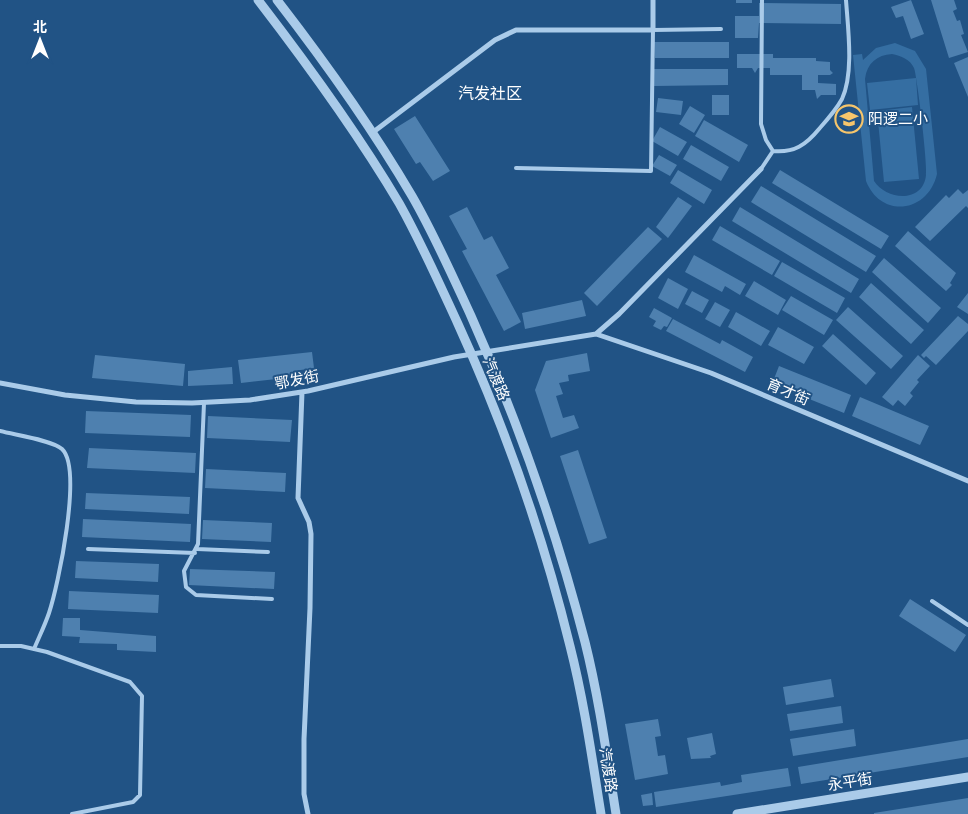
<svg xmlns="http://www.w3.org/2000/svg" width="968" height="814" viewBox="0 0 968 814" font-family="Barlow,'Noto Sans SC',sans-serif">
  <rect width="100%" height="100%" fill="#215385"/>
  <!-- green -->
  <path fill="#356ea2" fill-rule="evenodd" d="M895 43 915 51 926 69 937 174C928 213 881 219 866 181L853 55 862 54 863 60 876 48ZM892 54C901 56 910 59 914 68 917 75 928 166 926 175 923 204 886 200 874 181L865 79C867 63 877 55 892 54Z
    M916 78 918 105 870 110 867 83Z
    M912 107 919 179 884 182 877 111Z"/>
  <!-- building -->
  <path fill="#4e80af" d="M736 0H752V3H736Z
    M911 0 924 34 911 39 903 16 896 18 891 7Z
    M931 0H954L957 9 953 11 957 21 960 20 964 34 961 35 968 52 949 58Z
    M759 3 841 4V24L759 23 758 38H735V16H759Z
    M654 42H729V58H655Z
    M737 54H773V58H816V61L830 62V70L833 73 830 75H818V83L836 84V95H821L817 99 815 90H802V75H770V68H758L755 73 752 68H737Z
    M968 57V97L954 63Z
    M654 69H728V85L654 86Z
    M712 95H729V115H712Z
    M658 98 683 101 681 115 656 112Z
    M690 106 705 115 694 133 679 124Z
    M415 116 450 171 433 181 420 162 416 164 394 129Z
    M704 120 748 145 739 162 695 136Z
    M660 127 687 142 678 156 652 141Z
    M691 145 729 167 721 181 683 159Z
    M659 155 677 165 670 176 652 166Z
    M678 170 712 190 704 204 670 183Z
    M780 170 889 236 881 249 772 183Z
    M761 186 876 256 866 272 751 202Z
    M958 189 963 194 968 190V208L966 206 930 241 915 227 946 195 949 198Z
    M678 197 692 206 668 238 656 227Z
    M467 207 484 240 492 236 509 268 496 275 521 322 504 331 462 251 467 249 449 216Z
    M740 207 859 279 851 293 732 221Z
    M720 226 780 261 772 275 712 240Z
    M648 227 662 239 597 306 584 293Z
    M908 231 956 273 950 283 952 285 946 291 895 246Z
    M694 255 746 284 740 295 725 286 722 292 685 272Z
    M884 258 941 308 928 323 872 272Z
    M782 262 845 298 837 313 774 276Z
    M668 278 688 289 678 309 658 298Z
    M754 281 786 300 778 315 745 296Z
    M871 283 924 330 911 344 859 297Z
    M692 291 709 300 702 313 685 304Z
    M968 293V314L957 307Z
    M791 296 833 320 824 335 782 310Z
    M582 300 586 316 525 329 522 313Z
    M715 302 730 310 720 327 705 319Z
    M848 307 903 356 891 369 836 320Z
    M654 308 672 318 667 327 664 326 661 330 653 326 656 321 649 317Z
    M736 312 770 331 761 346 728 327Z
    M958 316 968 324V331L936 365 926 356 924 358 921 355Z
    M673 319 720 344 722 340 753 357 745 372 666 331Z
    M778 327 814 347 804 364 768 345Z
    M833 334 876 373 866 385 822 346Z
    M312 352 314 368 294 371V377L241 383 238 360Z
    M587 353 590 371 568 375 569 381 559 383 563 394 556 396 563 418 574 415 579 428 551 438 535 390 546 361Z
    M95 355 185 364 183 386 92 378Z
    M918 355 930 366 917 380 919 382 910 393 913 396 905 406 898 400 893 406 882 397Z
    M779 366 851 395 844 413 772 384Z
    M232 367 233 384 188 386V371Z
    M860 397 929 426 920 445 852 416Z
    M86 411 191 415 190 437 85 433Z
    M208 416 292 420 290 442 207 438Z
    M89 448 196 453 195 473 87 468Z
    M578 450 607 538 589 544 560 456Z
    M206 469 286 473 285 492 205 488Z
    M86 493 190 497 189 514 85 509Z
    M83 519 191 524 190 542 82 537Z
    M203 520 272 523 271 542 202 539Z
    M76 561 159 564 158 582 75 578Z
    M190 569 275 572 274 589 189 585Z
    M69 591 159 595 158 613 68 609Z
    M910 599 966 635 955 652 899 616Z
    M63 618H80V630L156 636V652L117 650V644L79 643 80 637 62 636Z
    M831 679 834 697 786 705 783 687Z
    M841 706 843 723 790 731 787 714Z
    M658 719 661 736 655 737 658 756 665 755 668 774 635 780 625 724Z
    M854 729 856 746 793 756 790 739Z
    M712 733 716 754 710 756 711 758 691 759 687 738Z
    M968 739V757L801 784 798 767Z
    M788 768 791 786 656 807 654 792 720 782 721 786 742 782 741 775Z
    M652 793 653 805 643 806 641 795Z
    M968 798V814H874V813Z"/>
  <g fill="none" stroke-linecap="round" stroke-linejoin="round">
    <!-- service -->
    <path stroke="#aacbe9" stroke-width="4" d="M762 0 761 124 766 140 773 151C794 153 806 145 819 129 827 120 836 110 842 99 854 73 848 29 846 0
      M516 168 651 171 653 30 721 29
      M761 169 773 151
      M204 403 198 544 184 571 186 587 196 595 272 599
      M0 431C15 435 52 440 62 449 83 469 58 586 49 613 45 625 39 637 34 649
      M88 549 195 553
      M197 549 268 552
      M932 601 968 625
      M0 646H21L47 652 130 682 142 696 140 795 133 802 72 814"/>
    <!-- minor -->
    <path stroke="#aacbe9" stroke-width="5" d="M372 133 495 40 516 30H653V0
      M596 334 619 314 761 169
      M0 383 65 395 136 402 192 403 250 400 308 391 454 357 596 334 711 373 968 481
      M302 392 298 498 309 522 311 534 310 608 304 739V794L308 814"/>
    <!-- tertiary -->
    <path stroke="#aacbe9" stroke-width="9" d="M258 0C308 65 357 132 399 203 421 242 439 283 458 324 505 427 543 536 570 646 584 701 592 758 601 814
      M277 0C325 62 372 128 412 196 434 234 452 275 471 316 518 421 556 530 585 642 599 698 607 757 616 814
      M737 814 968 777"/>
  </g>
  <!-- icons -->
  <defs>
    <g id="school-ring" transform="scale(1.4375)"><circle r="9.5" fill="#215385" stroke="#f6c56b" stroke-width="1.5"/><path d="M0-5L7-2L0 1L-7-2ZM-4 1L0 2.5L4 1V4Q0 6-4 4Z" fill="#f6c56b"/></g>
  </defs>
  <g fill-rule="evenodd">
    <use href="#school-ring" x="849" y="119"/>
  </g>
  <g text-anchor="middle" stroke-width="4" stroke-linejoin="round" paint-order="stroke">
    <!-- poi labels -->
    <g font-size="15" fill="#fff" stroke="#215385" text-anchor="start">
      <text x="868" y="124">阳逻二小</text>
    </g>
    <!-- street labels -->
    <g font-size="15" fill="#fff" stroke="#215385">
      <text transform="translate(496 379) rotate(67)" y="5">汽渡路</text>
      <text transform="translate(297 380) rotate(-11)" y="5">鄂发街</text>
      <text transform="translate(788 392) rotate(23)" y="5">育才街</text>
      <text transform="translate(608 770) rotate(81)" y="5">汽渡路</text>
      <text transform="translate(850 782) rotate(-9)" y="5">永平街</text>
    </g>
    <!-- neighbourhood labels -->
    <g font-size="16" fill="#fff" stroke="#215385">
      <text x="490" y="99">汽发社区</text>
    </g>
  </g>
  <!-- north arrow -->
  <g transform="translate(40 40)" stroke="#215385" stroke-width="4" paint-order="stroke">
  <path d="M0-4L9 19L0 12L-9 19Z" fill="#ffffff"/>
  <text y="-8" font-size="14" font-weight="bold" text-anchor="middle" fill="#ffffff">北</text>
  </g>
</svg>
